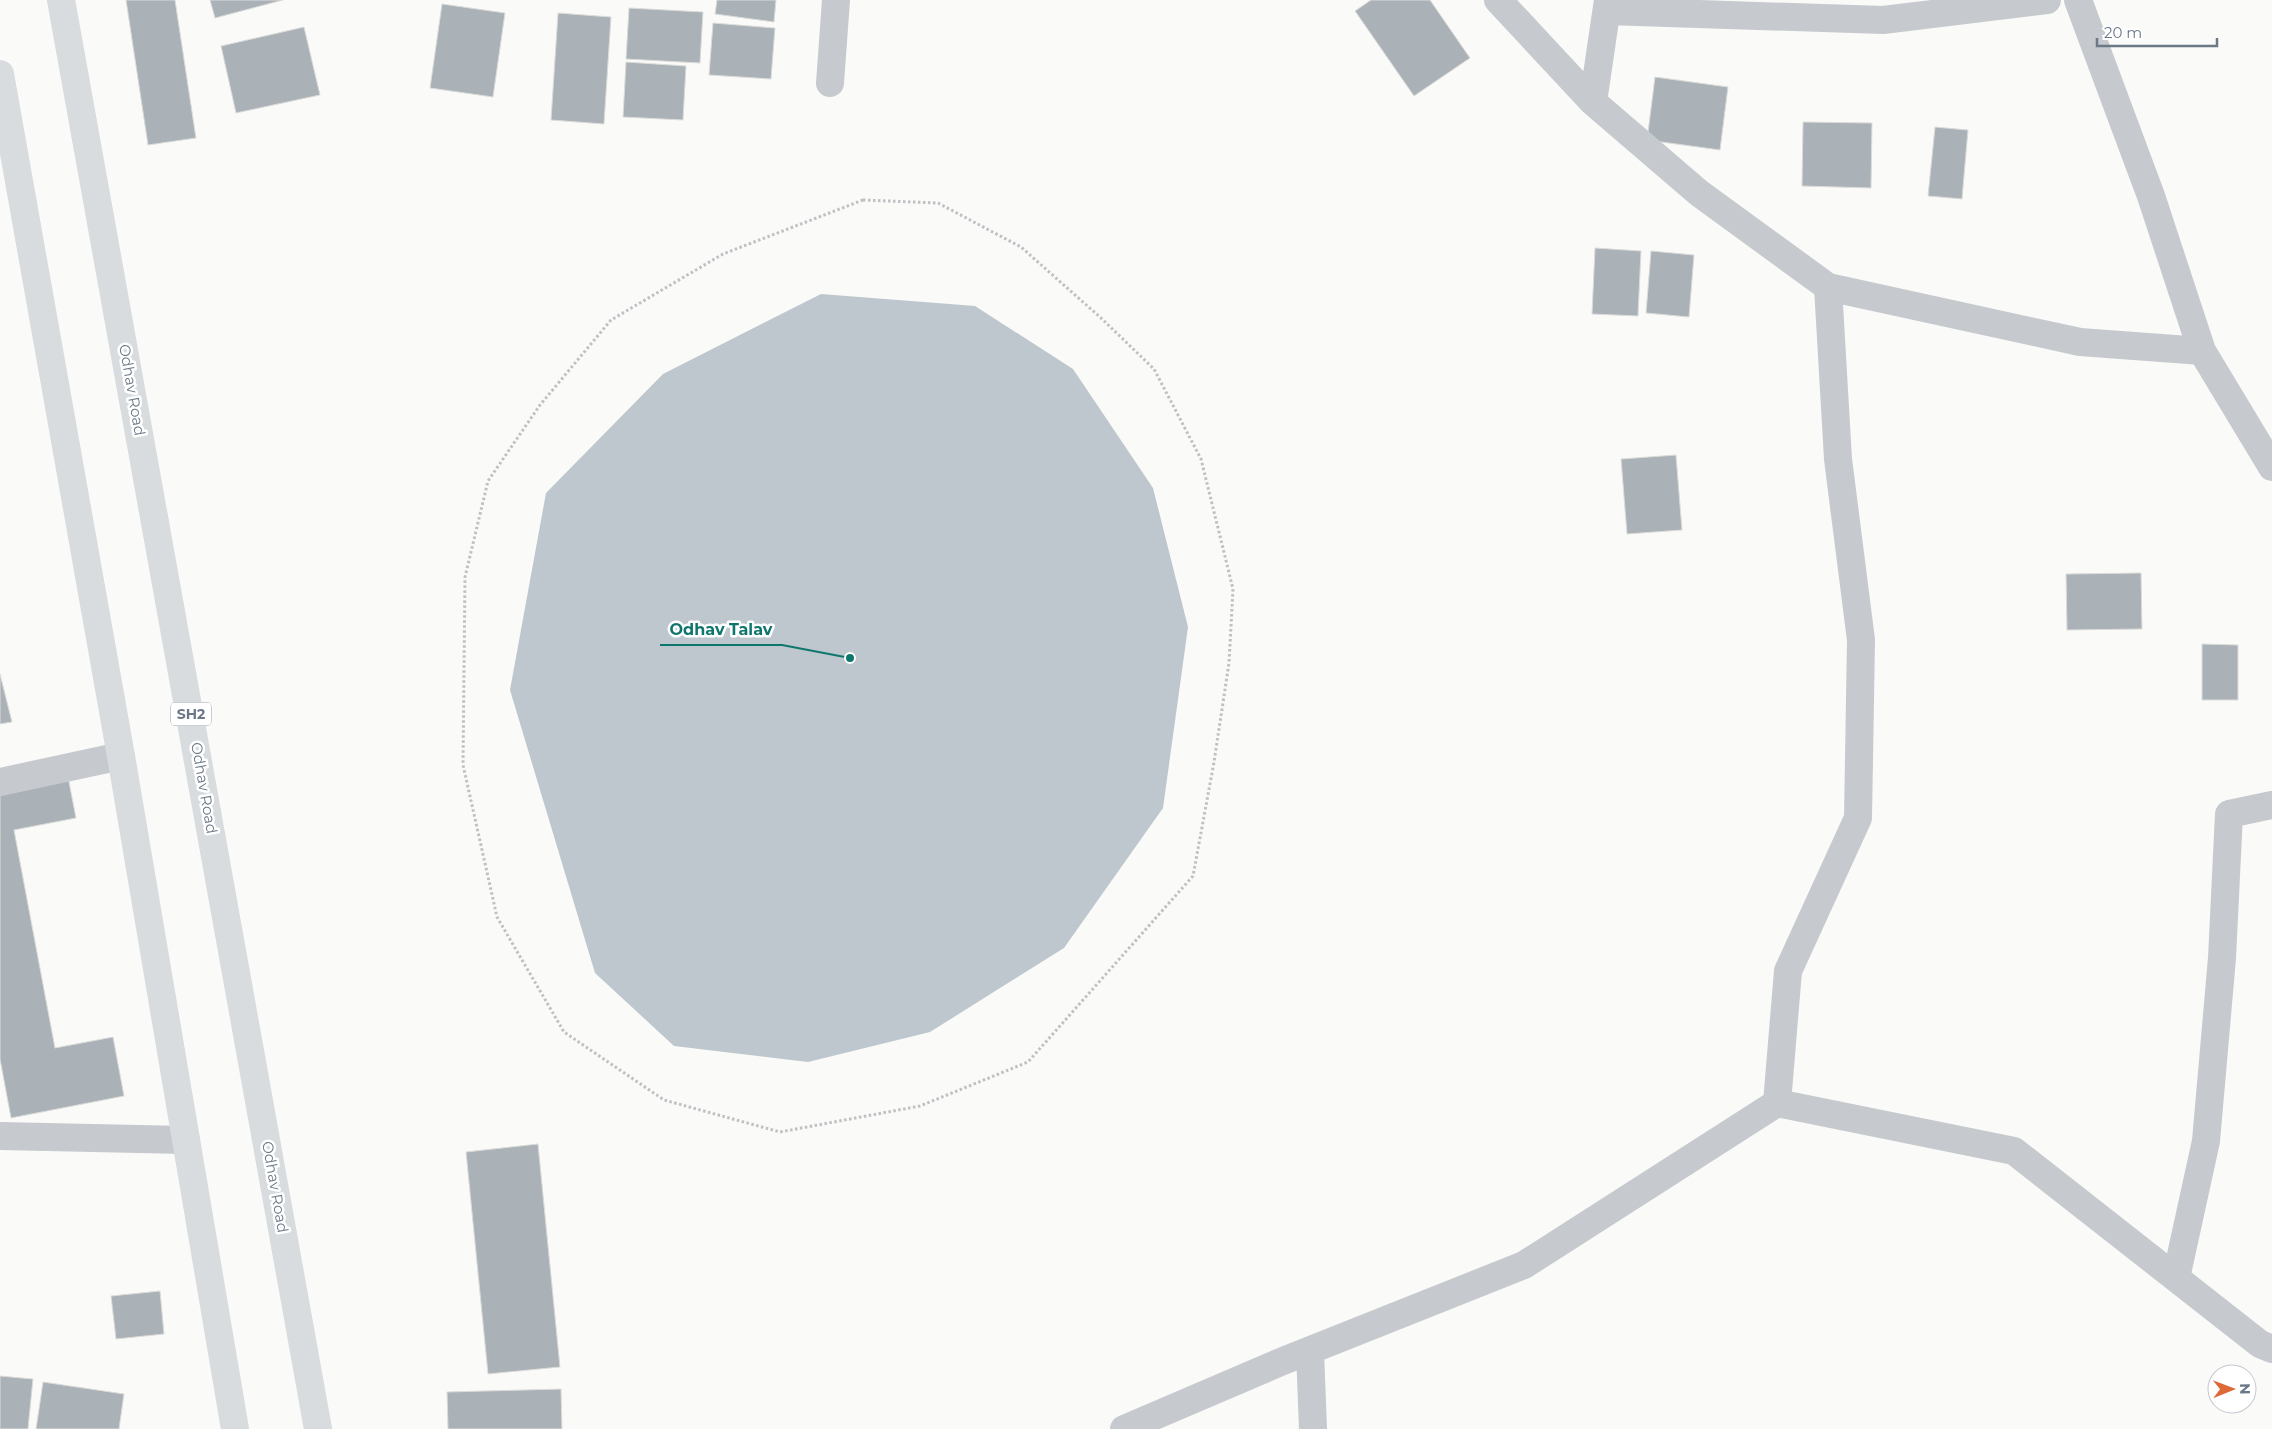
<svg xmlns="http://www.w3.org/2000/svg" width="2272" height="1429" viewBox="0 0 2272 1429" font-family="Montserrat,sans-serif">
  <rect width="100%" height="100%" fill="#fafaf8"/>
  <!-- water -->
  <path fill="#bec7cd" d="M821 294 975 306 1073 369 1153 488 1188 627 1163 808 1064 948 930 1032 808 1062 674 1046 595 973 510 690 546 493 663 374Z"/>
  <!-- building -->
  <path fill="#aab2b8" stroke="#dcdcda" d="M126 0H175L196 138 148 145Z
    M210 0H283L215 18Z
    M717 0H776L774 22 715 14Z
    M1371 0H1430L1470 58 1414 96 1355 11Z
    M442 4 505 13 493 97 430 88Z
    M629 8 703 12 700 63 626 59Z
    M558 13 611 17 604 124 551 120Z
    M713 23 775 28 771 79 709 75Z
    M304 27 320 95 236 113 221 46Z
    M626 62 686 66 683 120 623 117Z
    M1655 77 1728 87 1720 150 1647 140Z
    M1803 122 1872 123 1871 188 1802 186Z
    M1935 127 1968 130 1962 199 1928 196Z
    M1595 248 1641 251 1638 316 1592 314Z
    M1651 251 1694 255 1689 317 1646 313Z
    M1676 455 1682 530 1627 534 1621 459Z
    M2141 573 2142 629 2067 630 2066 574Z
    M2202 644 2238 645V700H2202Z
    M0 674 12 722 0 724Z
    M68 777 76 818 14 830 55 1048 113 1037 124 1096 11 1118 0 1059V790Z
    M538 1144 560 1367 488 1374 466 1152Z
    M160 1291 164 1334 116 1339 111 1296Z
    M0 1376 33 1379 28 1429H0Z
    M43 1382 124 1394 119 1429H36Z
    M561 1389 562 1429H448L447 1392Z"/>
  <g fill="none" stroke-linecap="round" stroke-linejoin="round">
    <!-- path -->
    <path stroke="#bec0c3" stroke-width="3" stroke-dasharray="2.5 2.5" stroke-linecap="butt" d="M863 200 938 203 1021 247 1101 318 1154 369 1201 459 1233 589 1229 663 1214 762 1193 876 1028 1062 920 1106 780 1132 664 1100 564 1032 497 917 463 765 465 577 488 481 540 405 611 320 723 254Z"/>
    <!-- street -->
    <path stroke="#c6c9cd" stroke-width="28" d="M1498 0 1593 102 1699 193 1828 287 2080 342 2202 351 2272 467
      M2078 0 2151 196 2202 351
      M1607 8V11L1883 20 2047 0
      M830 83 836 0
      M1593 102 1608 0
      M0 782 121 756
      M1777 1103 1788 971 1858 818 1861 640 1838 459 1828 287
      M0 1136 186 1140
      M2176 1278 2206 1141 2222 958 2229 814 2272 805
      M1310 1351 1313 1429
      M1124 1429 1283 1361 1524 1265 1777 1103 2014 1151 2260 1344 2272 1349"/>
    <!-- primary -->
    <path stroke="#d8dcdf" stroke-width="28" d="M61 0 318 1429
      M0 74 121 756 235 1429"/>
  </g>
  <g text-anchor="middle" stroke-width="5" stroke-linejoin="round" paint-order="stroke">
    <!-- shield labels -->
    <rect fill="#fff" stroke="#97a0ab" stroke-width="1" x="171" y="702.5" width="40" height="23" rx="4"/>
    <g font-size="14" font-weight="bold" fill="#6a7887">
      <text x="191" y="719">SH2</text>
    </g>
    <!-- street labels -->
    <g font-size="15" fill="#6a7887" stroke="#fff">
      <text transform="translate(132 390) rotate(80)" y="5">Odhav Road</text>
      <text transform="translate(204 788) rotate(80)" y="5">Odhav Road</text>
      <text transform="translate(275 1187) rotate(80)" y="5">Odhav Road</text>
    </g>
  </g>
  <!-- callouts -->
  <path fill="none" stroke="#0f766e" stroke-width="2" d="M850 658L782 645H660"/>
  <circle fill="#0f766e" stroke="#fff" stroke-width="2" cx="850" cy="658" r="5"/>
  <g font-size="16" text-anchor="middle" font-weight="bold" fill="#0f766e" stroke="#fff" stroke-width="5" stroke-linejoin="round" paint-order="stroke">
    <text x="721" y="635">Odhav Talav</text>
  </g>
  <!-- north arrow -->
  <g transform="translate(2232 1389) rotate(89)"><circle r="24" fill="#ffffff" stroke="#c3c9cf"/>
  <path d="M0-4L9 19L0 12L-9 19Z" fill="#dc6936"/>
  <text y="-8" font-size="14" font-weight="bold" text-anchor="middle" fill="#6a7887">N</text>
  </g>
  <!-- scale -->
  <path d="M2097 38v8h120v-8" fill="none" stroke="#6a7887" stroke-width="2.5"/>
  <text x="2104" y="38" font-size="15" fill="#6a7887" stroke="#ffffff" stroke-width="4" paint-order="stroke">20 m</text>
</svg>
